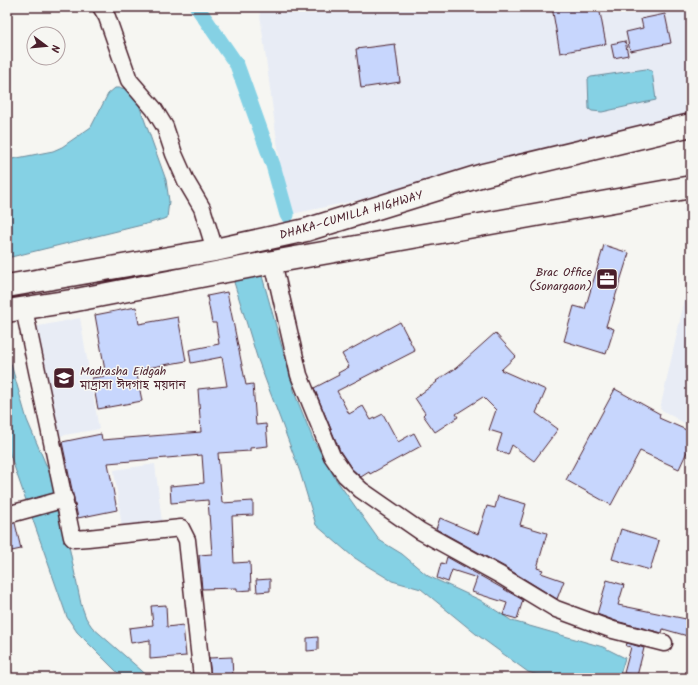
<svg xmlns="http://www.w3.org/2000/svg" width="698" height="685" viewBox="0 0 698 685" font-family="Kalam,'Noto Sans Bengali',sans-serif">
  <rect width="100%" height="100%" fill="#f6f6f2"/>
  <filter id="ink" filterUnits="userSpaceOnUse"><feTurbulence type="fractalNoise" baseFrequency=".025" numOctaves="2"/><feDisplacementMap in="SourceGraphic" scale="8" xChannelSelector="R" yChannelSelector="G"/><feConvolveMatrix kernelMatrix="1 2 1 2 8 2 1 2 1" color-interpolation-filters="sRGB"/></filter>
  <g filter="url(#ink)">
    <!-- built -->
    <path fill="#e8ecf5" d="M259 7H691V131L287 215Z
      M691 207V239L683 209Z
      M691 271V427L660 409Z
      M80 318 99 429 48 438 29 328Z
      M155 464 162 522 122 528 114 470Z"/>
    <!-- water -->
    <path fill="#85d1e4" stroke="#6d8a9a" d="M646 69 652 71 656 100 602 112 592 111 589 109 588 79 591 77Z
      M115 88H122L134 91 166 180 169 201 167 218 150 223 7 258V160L53 151 62 147 91 127 108 94Z
      M262 276 296 397 313 439 335 478 379 540 402 554 428 576 480 600 512 621 603 647 625 658 619 678H547L528 672 476 634 421 589 392 581 364 564 352 556 316 525 300 472 257 357 233 279Z
      M7 350 27 420 58 493 81 604 86 618 92 627 150 678H123L77 632 67 617 7 446Z"/>
    <g fill="none" stroke-linecap="round" stroke-linejoin="round">
      <!-- canal -->
      <path stroke="#85d1e4" stroke-width="15" d="M197 7 237 65 273 165 287 215"/>
    </g>
    <!-- building -->
    <path fill="#c7d6fd" stroke="#4a1f2b" d="M552 7H599L606 44 560 53Z
      M665 14 671 43 630 51 626 32 643 28 641 19Z
      M625 41 628 55 614 58 611 44Z
      M395 44 400 82 361 88 356 49Z
      M604 245 629 253 606 326 614 329 606 354 564 341 574 306 585 309Z
      M227 292 246 385 253 384 256 425 266 424 268 446 250 448V451L218 453 222 503 253 501V515L232 516 234 563 250 562 251 590 237 591V588L202 589 199 555 212 554 208 500 171 503 170 486 204 483 202 455 108 463 117 510 78 518 62 442 101 434 102 440 201 432 198 389 227 386 222 357 191 363 189 350 219 344 216 323H212L207 296Z
      M136 307 139 324 178 317 186 361 136 370 142 401 98 409 92 378 106 376 95 315Z
      M400 322 415 351 337 391 349 414 363 406 371 420 383 414 398 442 414 433 421 446 370 474 369 472 361 477 352 469 340 451 314 388 339 375 338 373 349 367 342 354Z
      M495 333 516 356 501 370 546 390 536 413 558 429 534 461 512 445 508 455 497 450 502 434 489 430 496 410 483 397 456 414 458 417 435 432 423 415 425 413 415 398 437 382 436 381 456 368Z
      M615 389 660 414 659 418 691 432V443L679 469 640 451 611 505 566 480Z
      M498 496 526 504 520 525 547 533 537 568 543 570 541 573 564 581 557 599 505 567 436 529 440 518 478 534 487 506 495 508Z
      M15 523 21 549 7 552V524Z
      M621 529 659 541 650 570 612 559Z
      M447 557 523 600 517 619 503 615 507 603 472 592 477 578 452 570 448 582 437 578 441 563 445 564Z
      M270 579V591L257 592 256 580Z
      M607 580 624 585 618 605 691 620V637L663 629 662 633 616 621 597 614Z
      M166 605 167 627 183 625 186 656 150 659V640L131 643 129 628 153 625 151 606Z
      M318 637V650L307 651V638Z
      M627 643 644 648 637 676 624 673 631 647 626 646Z
      M232 657 233 678H211L209 658Z"/>
    <g fill="none" stroke-linecap="round" stroke-linejoin="round">
      <!-- minor casing -->
      <g stroke="#4a1f2b" stroke-width="19">
        <path id="minor" d="M101 7 107 17 129 80 154 109 165 127 174 154 186 181 202 208 215 250
          M273 262 299 375 332 456 345 475 361 490 420 531 500 575 556 609 613 630 664 643
          M24 309 72 537 74 539 88 538 181 528 187 540 202 678
          M7 515 65 499"/>
      </g>
      <!-- highway casing -->
      <g stroke="#4a1f2b" stroke-width="25">
        <path id="highway" d="M7 286 215 250 306 230 483 175 691 125
          M7 311 71 301 273 262 691 187"/>
      </g>
      <!-- minor -->
      <use href="#minor" stroke="#f6f6f2" stroke-width="16"/>
      <!-- highway -->
      <use href="#highway" stroke="#f6f6f2" stroke-width="22"/>
    </g>
  </g>
  <!-- icons -->
  <defs>
    <g id="office-square" transform="scale(1.15)"><rect x="-9" y="-9" width="18" height="18" rx="4" fill="#4a1f2b" stroke="#f6f6f2"/><path d="M-6-3h4V-5.5h4V-3h4V5H-6ZM-1-4.5V-3h2v-1.5ZM-6 0V1H6V0Z" fill="#fff"/></g>
    <g id="school-square" transform="scale(1.15)"><rect x="-9" y="-9" width="18" height="18" rx="4" fill="#4a1f2b" stroke="#f6f6f2"/><path d="M0-5L7-2L0 1L-7-2ZM-4 1L0 2.5L4 1V4Q0 6-4 4Z" fill="#fff"/></g>
  </defs>
  <g fill-rule="evenodd">
    <use href="#office-square" x="607" y="279"/>
    <use href="#school-square" x="64" y="378"/>
  </g>
  <g text-anchor="middle" stroke-width="3" stroke-linejoin="round" paint-order="stroke">
    <!-- street labels -->
    <g font-size="12" fill="#4a1f2b" stroke="#f6f6f2">
      <text transform="translate(351 215) rotate(-16)" y="4">DHAKA–CUMILLA HIGHWAY</text>
    </g>
    <!-- poi labels -->
    <g font-size="12" fill="#4a1f2b" stroke="#f6f6f2" text-anchor="end">
      <text x="592" y="276">Brac Office<tspan x="592" dy="14">(Sonargaon)</tspan></text>
      <text x="80" y="375" text-anchor="start">Madrasha Eidgah<tspan x="80" dy="14">মাদ্রাসা ঈদগাহ ময়দান</tspan></text>
    </g>
  </g>
  <!-- margin -->
  <rect width="698" height="685" fill="none" stroke="#f6f6f2" stroke-width="24"/>
  <rect x="12" y="12" width="674" height="661" fill="none" stroke="#4a1f2b" stroke-width="1.5" filter="url(#ink)"/>
  <!-- north arrow -->
  <g transform="translate(46 46) rotate(106)"><circle r="19" fill="#f6f6f2" stroke="#b1a0a2"/>
  <path d="M0-3L7 15L0 10L-7 15Z" fill="#4a1f2b"/>
  <text y="-6" font-size="11" font-weight="bold" text-anchor="middle" fill="#4a1f2b">N</text>
  </g>
</svg>
